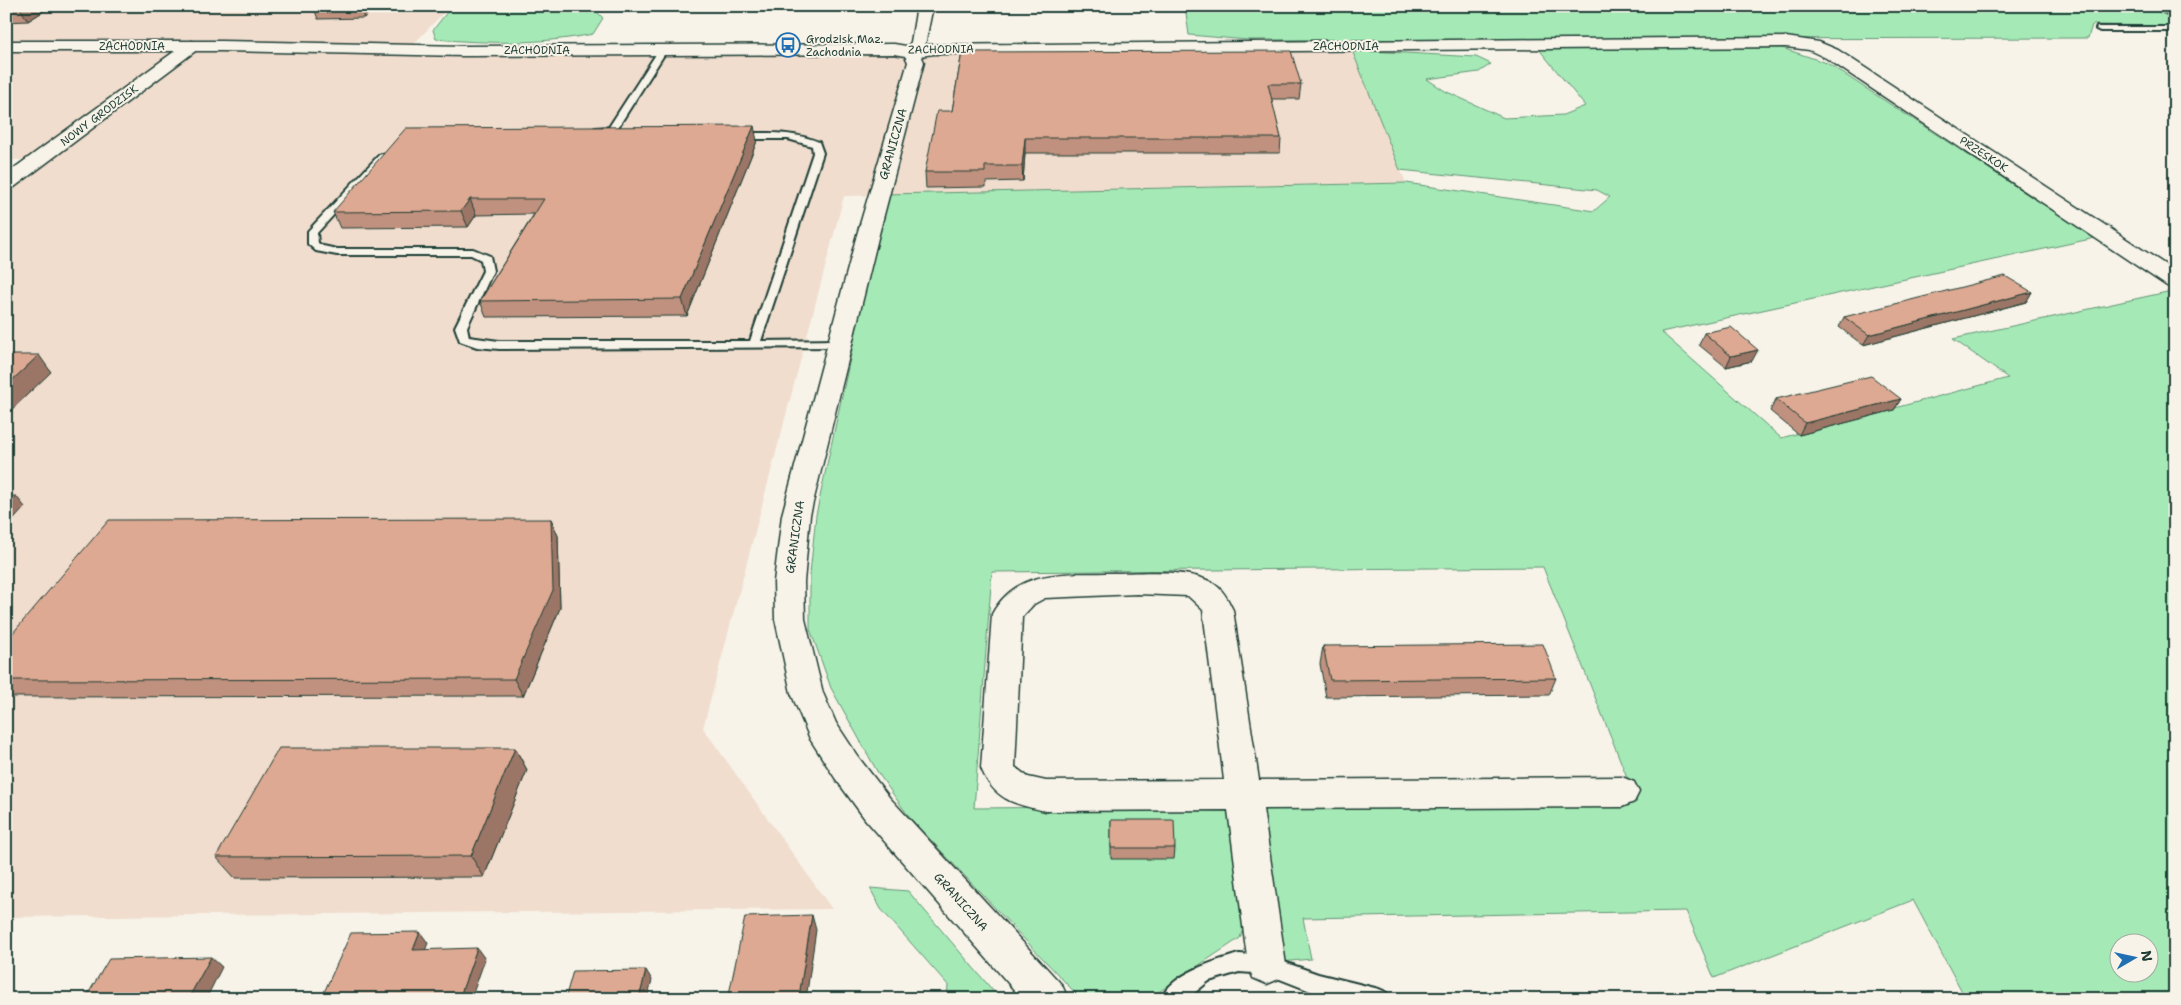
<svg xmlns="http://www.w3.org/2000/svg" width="2181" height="1005" viewBox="0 0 2181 1005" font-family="'Shantell Sans',sans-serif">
  <rect width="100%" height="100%" fill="#f7f3e8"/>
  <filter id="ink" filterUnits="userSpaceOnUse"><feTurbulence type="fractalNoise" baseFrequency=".02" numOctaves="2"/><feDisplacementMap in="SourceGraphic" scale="10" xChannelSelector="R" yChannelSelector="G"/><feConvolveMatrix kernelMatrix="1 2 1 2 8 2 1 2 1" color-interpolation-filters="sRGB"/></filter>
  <g filter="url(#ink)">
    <!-- built -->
    <path fill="#f0ddce" d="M6 6H450L404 54 1352 50 1406 183 844 196 703 728 832 909 6 917V190L48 160H6Z"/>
    <!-- green -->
    <path fill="#a5eab6" stroke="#629475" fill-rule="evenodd" d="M452 6H583L593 8 603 18 593 34C541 44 489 44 436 39L433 30Z
      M1185 6H2146L2175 20V26L2092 25 2088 38 1248 40 1189 35Z
      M1538 48H1782L1827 63 2095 238 1661 332 1781 438 2008 378 1953 339 2167 292 2175 297V999H1966L1913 900 1714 978 1686 911 1303 918 1311 959 1281 962 1254 806 1637 802 1543 567 992 572 974 808 1233 806 1247 918 1240 938 1148 999H1081L910 818 878 773 831 688 810 629V574L816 515 886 194 1406 183 1594 211 1610 197 1597 190 1400 170 1352 50 1476 57 1491 64 1479 72 1427 79 1445 91 1504 118 1563 115 1585 106ZM2118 942H2148V972H2118Z
      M870 888 908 891 1000 999H947L948 985 881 909Z"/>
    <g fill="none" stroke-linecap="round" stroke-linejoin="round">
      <!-- lane casing -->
      <g stroke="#1f3d34" stroke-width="4">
        <path id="lane" d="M2152 6H2163L2175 12V17Z
          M2097 27H2175V31H2100L2096 29Z
          M660 48 667 50 615 132H595V128L609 127Z
          M768 133C786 133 802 135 819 142L823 153 761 341 840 340 846 344 844 347 499 349 477 347 460 341 455 327 483 271 481 260 471 255H337L316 251 308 244V231L379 155 382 154 387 157 385 159 317 233 318 243 323 246 337 249H473L490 256 493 271 467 327 469 337 499 341H750L813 153 812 146 788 139H738L733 136 738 133Z
          M1239 954 1267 956 1318 974 1379 989 1386 992 1389 999H1339L1318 994 1267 974 1239 972 1209 981 1187 999H1161C1172 973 1215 961 1239 954Z"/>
      </g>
      <!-- street casing -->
      <g stroke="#1f3d34" stroke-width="3">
        <path id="street" d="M917 6H933L925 45 1786 37 1819 42 1838 50 2175 271V288L2167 286 1826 58 1809 50 1786 47 934 54 912 57 906 56 904 52 911 42Z
          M192 41 198 43 200 46 198 49 13 188 6 190V174L186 43Z
          M1112 573C1140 573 1196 567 1218 587 1225 593 1229 602 1233 610L1259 780 1622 777 1634 782 1639 792 1634 802 1622 807 1263 809 1286 965 1281 978 1267 984 1253 978 1248 965 1228 810 1046 811C1014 804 994 800 981 768L992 614C1017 568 1066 574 1112 573ZM1137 594 1188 596 1203 610 1224 780 1046 781 1028 777 1015 767 1022 617 1034 604 1045 598Z"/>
      </g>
      <!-- secondary casing -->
      <g stroke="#1f3d34" stroke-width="3">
        <path id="secondary" d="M6 41H221L464 46 894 44 918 48 924 62 878 238 810 515 804 582 805 619 823 693 836 723 859 758 889 797 1062 985 1068 999H1022L865 819 835 778 810 739 791 693 775 619 774 582 782 515 856 238 908 62 905 56 894 54 464 56 221 51H6Z"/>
      </g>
      <!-- lane -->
      <use href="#lane" fill="#f7f3e8" fill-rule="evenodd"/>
      <!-- street -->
      <use href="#street" fill="#f7f3e8" fill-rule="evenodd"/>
      <!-- secondary -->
      <use href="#secondary" fill="#f7f3e8" fill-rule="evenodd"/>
    </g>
    <!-- wall -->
    <path fill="#bf917e" stroke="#1f3d34" d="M6 6H52L28 21 6 22Z
      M313 6H376L364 18 318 19Z
      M962 52 1301 84 1299 99H1271L1281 138 1280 153H1025L1023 181 986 182V187L926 188 925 172 952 111Z
      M757 141 687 316 486 317 480 301 534 214 476 215 468 227 340 228 333 212Z
      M2032 292 2026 302 1863 345 1839 327 1844 317Z
      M1704 333 1752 361 1726 367 1699 345Z
      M1776 399H1901L1894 410 1799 435 1770 411Z
      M551 519 558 536 560 608 523 696 6 697V641Z
      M1323 646 1556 678 1549 695 1326 697 1320 664Z
      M515 748 527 770 484 877 235 878 216 857Z
      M1111 820 1175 848 1174 859H1111Z"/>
    <!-- shaded-wall -->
    <path fill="#9b7666" stroke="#1f3d34" d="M23 6H52L28 21 20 8Z
      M359 6H376L364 18Z
      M754 126 757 141 687 316 682 299Z
      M1025 138V153L1023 181 1022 166Z
      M470 199 476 215 468 227 461 211Z
      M2032 292 2026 302 1863 345 1869 335Z
      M1758 350 1752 361 1726 367 1731 356Z
      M39 355 51 372 6 415V386Z
      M1901 399 1894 410 1799 435 1805 423Z
      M16 496 25 507 6 528V506Z
      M551 519 558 536 560 608 523 696 514 679Z
      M515 748 527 770 484 877 471 856Z
      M812 915 816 930 806 999 799 996Z
      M420 932 428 943 421 961 413 950Z
      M477 948 485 959 471 999H459Z
      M211 957 222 967 206 999H188Z
      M646 970 652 980 647 999H639Z"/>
    <!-- building -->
    <path fill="#dea992" stroke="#1f3d34" d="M6 6H23L20 8H6Z
      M1291 51 1301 84H1268L1281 138H1025L1022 166H985V172H925L937 111H952L962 52Z
      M754 126 682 299 480 301 544 199H470L461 211 333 212 406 128Z
      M2005 276 2032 292 1869 335 1844 317Z
      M1731 327 1758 350 1731 356 1704 333Z
      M6 355H39L6 386Z
      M1871 376 1901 399 1805 423 1776 399Z
      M6 496H16L6 506Z
      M551 519 553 590 514 679 6 680V641L109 520Z
      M1543 644 1556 678 1330 680 1323 646Z
      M279 748H515L471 856 216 857Z
      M1111 820H1174L1175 848H1111Z
      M812 915 799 996 901 995 900 999H728L745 917Z
      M420 932 413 950 477 948 459 999H321L351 933Z
      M211 957 188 999H85L109 959Z
      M646 970 639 999H565L573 971Z"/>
  </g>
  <!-- icons -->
  <defs>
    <g id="bus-ring" transform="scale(1.25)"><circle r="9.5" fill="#f7f3e8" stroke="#1f6fb2" stroke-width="1.5"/><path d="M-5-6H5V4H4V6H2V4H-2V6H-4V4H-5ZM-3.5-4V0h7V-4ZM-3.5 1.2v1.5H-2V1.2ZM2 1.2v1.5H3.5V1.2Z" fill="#1f6fb2"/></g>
  </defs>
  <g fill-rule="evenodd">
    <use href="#bus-ring" x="788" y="45"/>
  </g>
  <g text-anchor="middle" stroke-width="4" stroke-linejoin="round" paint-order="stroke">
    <!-- far-poi labels -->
    <g font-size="11" fill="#1f3d34" stroke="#f7f3e8" text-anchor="start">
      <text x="806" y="43">Grodzisk Maz.<tspan x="806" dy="13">Zachodnia</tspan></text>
    </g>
    <!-- far-street labels -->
    <g font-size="11" fill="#1f3d34" stroke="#f7f3e8">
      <text x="132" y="50">ZACHODNIA</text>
      <text x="1346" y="50">ZACHODNIA</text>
      <text transform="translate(941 49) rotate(-1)" y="4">ZACHODNIA</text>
      <text x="537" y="54">ZACHODNIA</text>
      <text transform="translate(99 115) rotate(-37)" y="4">NOWY GRODZISK</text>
      <text transform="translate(1984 154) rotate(33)" y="4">PRZESKOK</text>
    </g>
    <!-- street labels -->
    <g font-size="12" fill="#1f3d34" stroke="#f7f3e8">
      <text transform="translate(893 144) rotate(-74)" y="4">GRANICZNA</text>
      <text transform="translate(795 537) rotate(-82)" y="4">GRANICZNA</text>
      <text transform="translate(961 902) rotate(48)" y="4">GRANICZNA</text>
    </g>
  </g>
  <!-- margin -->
  <rect width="2181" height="1005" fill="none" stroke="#f7f3e8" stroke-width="25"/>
  <rect x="12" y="12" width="2156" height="980" fill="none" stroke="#1f3d34" stroke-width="2" filter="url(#ink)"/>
  <!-- north arrow -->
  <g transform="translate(2134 958) rotate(81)"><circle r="24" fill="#f7f3e8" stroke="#a1aaa0"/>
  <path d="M0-4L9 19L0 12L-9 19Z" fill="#1f6fb2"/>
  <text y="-8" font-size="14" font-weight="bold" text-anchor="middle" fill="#1f3d34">N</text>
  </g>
</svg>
